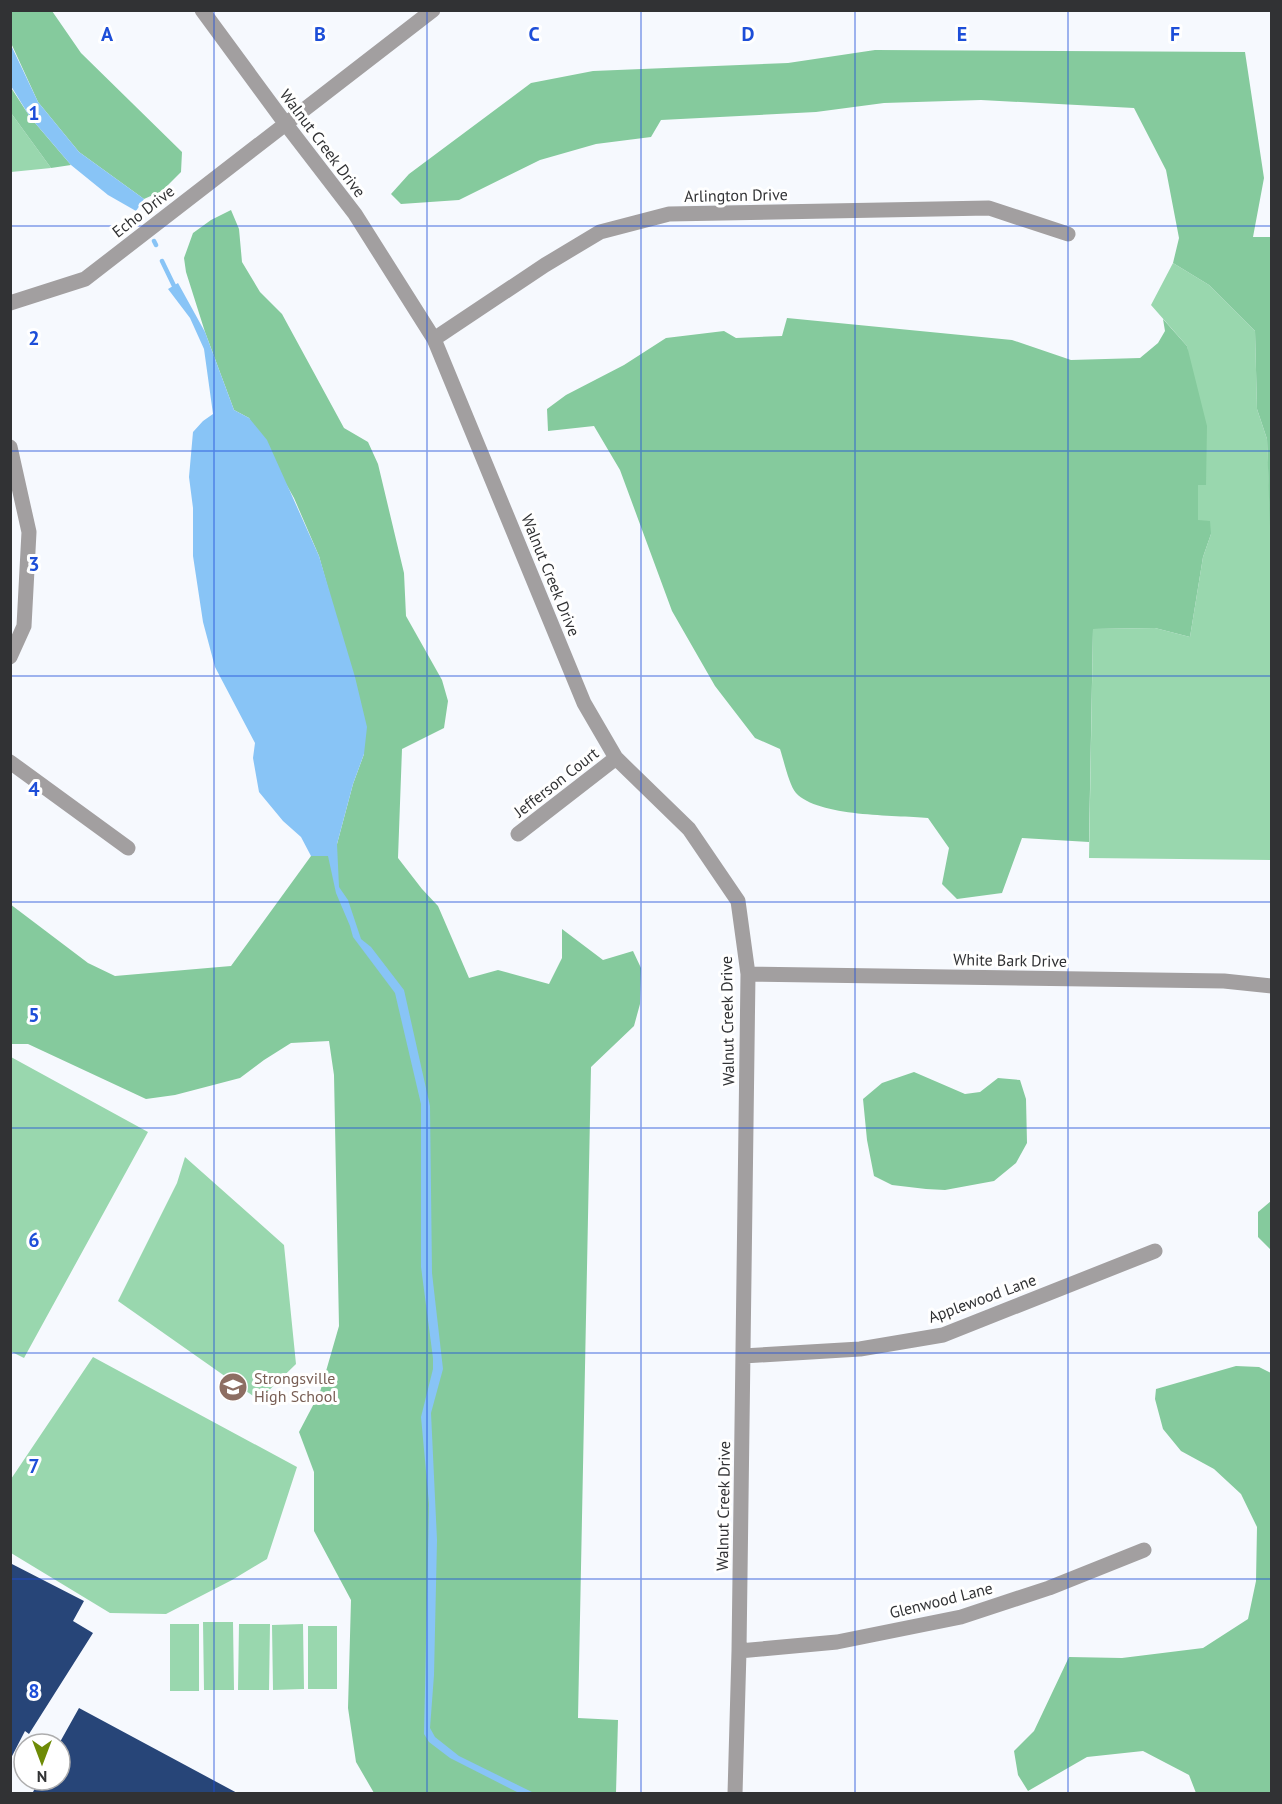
<svg xmlns="http://www.w3.org/2000/svg" width="1282" height="1804" viewBox="0 0 1282 1804" font-family="'PT Sans',sans-serif">
  <rect width="100%" height="100%" fill="#f6f9fe"/>
  <!-- green -->
  <path fill="#99d7ae" d="M11 113 51 168 11 172Z
    M1173 263 1209 285 1255 331 1257 409 1267 439 1272 555 1271 860 1089 858 1093 629 1155 628 1190 637 1203 557 1211 534 1198 521V485H1206L1187 346 1151 305Z
    M11 1057 148 1132 24 1358 10 1351Z
    M185 1157 284 1245 296 1364 259 1400 118 1301 177 1183Z
    M93 1357 297 1467 267 1559 232 1580 166 1614 110 1613 11 1553V1479Z
    M203 1622H233L234 1690H204Z
    M170 1624H199V1691H170Z
    M239 1624H270L269 1690H238Z
    M303 1624 304 1689 273 1690 272 1625Z
    M308 1626H337V1689H308Z"/>
  <!-- forest -->
  <path fill="#85ca9d" d="M10 11H52L81 53 182 152 181 172 162 191 144 199 79 152 38 102 11 43Z
    M875 50 1245 52 1264 178 1253 237H1271V555L1267 439 1257 409 1255 331 1209 285 1173 263 1179 238 1166 170 1134 108 981 100 884 103 816 112 661 120 651 137 596 144 540 160 459 200 401 204 391 194 409 174 531 83 593 71 788 63Z
    M10 86 30 117 71 165 51 168 11 113Z
    M231 210 239 229 242 262 260 292 282 314 344 428 368 442 378 464 404 573 406 616 442 680 448 701 444 728 402 749 398 858 422 889 438 906 469 978 498 970 549 984 562 958V929L603 960 633 951 641 968 640 1004 634 1026 591 1067 578 1718 618 1720 616 1793H374L356 1762 348 1708 351 1600 314 1531V1472L299 1432 320 1392 339 1326 334 1075 329 1041 291 1043 264 1060 240 1078 175 1095 146 1099 28 1044H11L10 904 88 963 115 976 231 966 311 856H337V844L353 784 364 754 332 603 319 556 294 498 249 418 234 410 205 332 186 272 184 258 193 233 211 220Z
    M787 318 1012 340 1071 360 1140 358 1158 343 1165 331 1163 319 1187 346 1207 426 1206 485H1198V520L1210 521 1211 534 1203 557 1190 637 1155 628 1093 629 1089 842 1022 838 1002 893 957 899 942 884 949 848 928 818C895 815 818 817 796 793 789 785 784 761 780 749L755 738 715 686 672 611 620 470 594 426 548 431 547 409 566 395 624 365 666 338 724 331 736 338 782 336Z
    M914 1072 965 1094 980 1092 998 1078 1020 1080 1026 1099 1027 1143 1016 1163 994 1181 945 1190 926 1189 892 1185 874 1176 867 1140 863 1099 882 1083Z
    M1271 1201V1250L1258 1237V1212Z
    M1236 1366 1259 1367 1271 1373V1793H1196L1189 1775 1143 1751 1087 1757 1028 1791 1018 1775 1014 1751 1034 1731 1069 1657 1122 1658 1203 1648 1248 1619 1256 1581 1257 1527 1241 1494 1214 1469 1181 1451 1163 1429 1155 1399 1156 1389Z"/>
  <!-- water -->
  <path fill="#88c4f6" d="M10 43 38 102 79 152 144 199 136 211 108 195 71 165 30 117 11 86Z
    M178 283 205 332 234 410 249 418 267 440 319 556 355 677 367 727 364 754 353 784 337 844 339 887 348 900 361 939 371 947 404 990 430 1106 432 1273 443 1369 431 1413 437 1540 434 1675 430 1728 435 1737 459 1756 534 1793H519L450 1758 429 1742 424 1734 429 1504 421 1417 433 1369V1358L421 1267V1104L395 993 353 937 350 926 336 893 328 856H311L301 837 283 821 259 792 253 758 255 743 215 667 203 622 193 556V508L189 477 193 432 203 421 213 414 204 349 190 318 168 289Z"/>
  <g fill="none" stroke-linecap="round" stroke-linejoin="round">
    <!-- stream -->
    <path stroke="#88c4f6" stroke-width="4.5" d="M154 241 156 245
      M162 261 176 290"/>
  </g>
  <!-- building -->
  <path fill="#274578" d="M10 1563 84 1601 73 1621 93 1633 29 1734 25 1731 10 1760Z
    M79 1708 239 1794H32L39 1780H60V1742Z"/>
  <g fill="none" stroke-linecap="round" stroke-linejoin="round">
    <!-- minor -->
    <path stroke="#a29fa0" stroke-width="15" d="M202 10 285 123 355 214 434 339 584 703 616 758 689 829 738 901 748 974 739 1651 735 1794
      M10 303 85 279 433 10
      M434 339 545 265 600 232 669 214 989 208 1068 234
      M10 447 29 532 24 626 10 657
      M10 762 128 848
      M518 834 616 758
      M748 974 1224 981 1272 986
      M743 1356 860 1349 943 1335 1155 1251
      M739 1651 837 1642 961 1617 1049 1588 1144 1550"/>
  </g>
  <!-- grid -->
  <path fill="none" stroke="#1d4ed8" stroke-width="1.5" stroke-opacity="0.55" d="M214 10V1794M427 10V1794M641 10V1794M855 10V1794M1068 10V1794M10 226H1272M10 451H1272M10 676H1272M10 902H1272M10 1128H1272M10 1353H1272M10 1579H1272"/>
  <!-- icons -->
  <defs>
    <g id="school-disc" transform="scale(1.5)"><circle r="9.5" fill="#8d6e63" stroke="#fff"/><path d="M0-5L7-2L0 1L-7-2ZM-4 1L0 2.5L4 1V4Q0 6-4 4Z" fill="#fff"/></g>
  </defs>
  <g fill-rule="evenodd">
    <use href="#school-disc" x="233" y="1387"/>
  </g>
  <g text-anchor="middle" stroke-width="6" stroke-linejoin="round" paint-order="stroke">
    <!-- street labels -->
    <g font-size="16" fill="#313234" stroke="#fff">
      <text transform="translate(323 143) rotate(53)" y="6">Walnut Creek Drive</text>
      <text transform="translate(736 195) rotate(-1)" y="6">Arlington Drive</text>
      <text transform="translate(143 211) rotate(-38)" y="6">Echo Drive</text>
      <text transform="translate(551 575) rotate(68)" y="6">Walnut Creek Drive</text>
      <text transform="translate(556 782) rotate(-38)" y="6">Jefferson Court</text>
      <text transform="translate(1010 960) rotate(1)" y="6">White Bark Drive</text>
      <text transform="translate(727 1021) rotate(-91)" y="6">Walnut Creek Drive</text>
      <text transform="translate(982 1298) rotate(-20)" y="6">Applewood Lane</text>
      <text transform="translate(723 1506) rotate(-89)" y="6">Walnut Creek Drive</text>
      <text transform="translate(941 1600) rotate(-14)" y="6">Glenwood Lane</text>
    </g>
    <!-- education labels -->
    <g font-size="16" fill="#785e54" stroke="#fff" text-anchor="start">
      <text x="254" y="1384">Strongsville<tspan x="254" dy="18">High School</tspan></text>
    </g>
  </g>
  <g font-size="20" text-anchor="middle" font-weight="bold" fill="#1d4ed8" stroke="#fff" stroke-width="6" stroke-linejoin="round" paint-order="stroke">
    <text x="107" y="41">A</text>
    <text x="320" y="41">B</text>
    <text x="534" y="41">C</text>
    <text x="748" y="41">D</text>
    <text x="962" y="41">E</text>
    <text x="1175" y="41">F</text>
    <text x="34" y="120">1</text>
    <text x="34" y="345">2</text>
    <text x="34" y="571">3</text>
    <text x="34" y="796">4</text>
    <text x="34" y="1022">5</text>
    <text x="34" y="1247">6</text>
    <text x="34" y="1473">7</text>
    <text x="34" y="1698">8</text>
  </g>
  <!-- border -->
  <rect width="1282" height="1804" fill="none" stroke="#313234" stroke-width="24"/>
  <!-- north arrow -->
  <g transform="translate(42 1762) rotate(180)"><circle r="28" fill="#ffffff" stroke="#adadae" stroke-width="1.5"/>
  <path d="M0-4.5L10 22L0 15L-10 22Z" fill="#6e8b06"/>
  <text y="-9" font-size="16" font-weight="bold" text-anchor="middle" fill="#313234">N</text>
  </g>
</svg>
